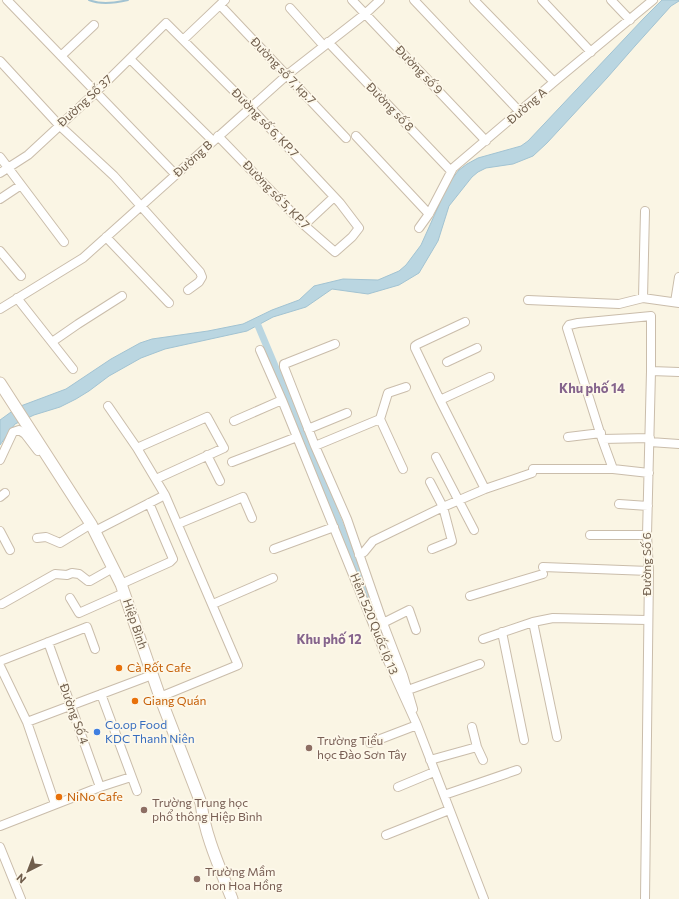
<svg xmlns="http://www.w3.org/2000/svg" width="679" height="899" viewBox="0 0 679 899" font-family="Commissioner,sans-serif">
  <rect width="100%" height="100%" fill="#faf5e4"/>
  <!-- water -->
  <path fill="#bad6e1" stroke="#a2c3d2" d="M662 0H679V1L671 6 635 46 607 78 547 143 533 156 513 164 486 168 478 172 472 177 449 206 438 241 419 273 399 285 368 294 332 289 306 307 273 317 247 331 165 349 141 358 109 376 89 391 76 399 60 407 34 415 15 424 0 445V420L18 407 66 389 111 359 140 343 152 339 208 331 243 324 272 310 299 300 314 286 343 279 378 280 399 271 406 265 421 245 439 205 447 185 459 170 467 164 478 158 521 146 528 141 644 18Z"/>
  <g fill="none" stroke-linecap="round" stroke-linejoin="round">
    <!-- stream -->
    <path stroke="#a2c3d2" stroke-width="2" d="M89 0C101 5 115 3 128 0"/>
    <!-- canal -->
    <path stroke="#bad6e1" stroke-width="7" d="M257 323 313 456 398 671"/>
    <!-- street casing -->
    <g stroke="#cabdab" stroke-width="10">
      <path id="street" d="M7 0 176 175
        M352 0 486 141
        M414 0 520 112
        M474 0 554 82
        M542 0 591 52
        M611 0 630 20
        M220 5 346 138
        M290 8 323 45
        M183 40 225 0
        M328 42 451 171
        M61 56 94 25
        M130 59 213 141
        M0 61 59 125 114 176 200 272 202 277 199 282 188 290
        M356 136 429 214
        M0 157 64 242
        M0 173 28 155 96 92 166 23 250 107 340 203 359 228 352 237 335 252 304 225 218 136
        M0 199 21 185
        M304 225 334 197
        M419 228 429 214 453 168 554 82 653 0
        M106 237 169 303
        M0 251 21 276
        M17 298 73 369
        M643 298 645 211
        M528 300 619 304 643 298 679 303
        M675 302 679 277
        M0 309 83 258 287 75 365 14 380 0
        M465 322 418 344 415 346V348L440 400 485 489
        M52 342 78 324 122 296
        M335 344 287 363 284 364V367L315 446 347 519 383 623 403 675 413 709
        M260 350 282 400 388 661 417 725 484 899
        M447 362 477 348
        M651 371 679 372
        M440 400 490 377
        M108 406 137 448 165 495 238 665 160 697
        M234 421 282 400
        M308 429 347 413
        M568 437 601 433
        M602 439 650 438
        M650 442 679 444
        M315 446 380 419
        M137 448 207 417 224 448 156 479
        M207 455 220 481
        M436 457 474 530
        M0 460 13 432 19 430 25 434 38 451
        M232 462 297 437
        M403 469 380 419 388 393 406 387
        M533 469H613L649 473
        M613 469 602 439 567 328 569 325 578 323 651 316V371L647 535 649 571 645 899
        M430 482 443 507 452 541 432 549
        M0 497 5 493
        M619 504 648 506
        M178 524 243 497 252 518
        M0 531 10 550
        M95 531 165 495
        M590 535H647
        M37 538 46 537 60 543 91 524
        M274 549 334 527
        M359 555 364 552 373 541 443 507 485 489 532 473
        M543 567 649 571
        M121 584 170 562 173 559 149 503
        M470 596 543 574
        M70 598 79 613 124 593
        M2 604 55 574 67 575 72 573 79 574 88 581H90L113 568
        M213 604 273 578
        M533 622 557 737
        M383 623 409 610 416 630
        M502 632 524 740
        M483 639 533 622 553 618 647 620
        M48 642 100 787
        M0 661 87 627 95 649
        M0 666 27 722 55 804
        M408 690 480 664
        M101 694 137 791
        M27 722 152 675
        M472 727 477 747 483 760
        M370 743 417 725
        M430 760 477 747
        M398 787 434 772
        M444 795 517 770
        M0 826 100 787 131 777
        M386 835 449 810
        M0 847 21 899"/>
    </g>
    <!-- secondary casing -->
    <g stroke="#cdbeaa" stroke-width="13">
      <path id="secondary" d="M0 383 91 524 121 584 160 697 201 803C205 836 220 868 232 899"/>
    </g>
    <!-- street -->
    <use href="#street" stroke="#fff" stroke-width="8"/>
    <!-- secondary -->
    <use href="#secondary" stroke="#fff" stroke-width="11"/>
  </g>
  <!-- markers -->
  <g fill="#e8710a" stroke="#fdf8ea" stroke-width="1.5">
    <circle cx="119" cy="668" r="4"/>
    <circle cx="135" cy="701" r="4"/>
    <circle cx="59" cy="797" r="4"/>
  </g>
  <circle fill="#3f7fe0" stroke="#fdf8ea" stroke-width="1.5" cx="97" cy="732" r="4"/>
  <g fill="#8d6e63" stroke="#fdf8ea" stroke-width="1.5">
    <circle cx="309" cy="748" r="4"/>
    <circle cx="144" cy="810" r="4"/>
    <circle cx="197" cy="879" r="4"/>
  </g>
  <g text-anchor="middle" stroke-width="3.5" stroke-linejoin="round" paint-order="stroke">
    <!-- street labels -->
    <g font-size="12" fill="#705e4c" stroke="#fdf8ea">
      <text transform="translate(419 70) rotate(46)" y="4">Đường số 9</text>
      <text transform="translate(283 71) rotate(46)" y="4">Đường số 7, kp.7</text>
      <text transform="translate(85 101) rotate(-43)" y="4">Đường Số 37</text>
      <text transform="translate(527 106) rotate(-41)" y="4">Đường A</text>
      <text transform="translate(390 107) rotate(46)" y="4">Đường số 8</text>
      <text transform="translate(265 123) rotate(46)" y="4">Đường số 6, KP.7</text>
      <text transform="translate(193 159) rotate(-42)" y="4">Đường B</text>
      <text transform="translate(276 195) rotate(46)" y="4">Đường số 5, KP.7</text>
      <text transform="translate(647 564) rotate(-90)" y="4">Đường Số 6</text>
      <text transform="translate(135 624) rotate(71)" y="4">Hiệp Bình</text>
      <text transform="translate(374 624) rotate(68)" y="4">Hẻm 520 Quốc lộ 13</text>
      <text transform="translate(74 714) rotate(70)" y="4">Đường Số 4</text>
    </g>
    <!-- food labels -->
    <g font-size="12" fill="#c56008" stroke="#fdf8ea" text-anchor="start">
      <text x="127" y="672">Cà Rốt Cafe</text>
      <text x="143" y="705">Giang Quán</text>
      <text x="67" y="801">NiNo Cafe</text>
    </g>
    <!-- shop labels -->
    <g font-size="12" fill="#366cbe" stroke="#fdf8ea" text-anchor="start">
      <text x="105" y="729">Co.op Food<tspan x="105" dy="14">KDC Thanh Niên</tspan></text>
    </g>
    <!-- education labels -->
    <g font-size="12" fill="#785e54" stroke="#fdf8ea" text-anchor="start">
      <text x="317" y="745">Trường Tiểu<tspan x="317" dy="14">học Đào Sơn Tây</tspan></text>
      <text x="152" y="807">Trường Trung học<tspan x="152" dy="14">phổ thông Hiệp Bình</tspan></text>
      <text x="205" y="876">Trường Mầm<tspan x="205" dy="14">non Hoa Hồng</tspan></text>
    </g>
    <!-- neighbourhood labels -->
    <g font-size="13" font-weight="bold" fill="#85648c" stroke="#fdf8ea">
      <text x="592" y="393">Khu phố 14</text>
      <text x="329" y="644">Khu phố 12</text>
    </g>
  </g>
  <!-- north arrow -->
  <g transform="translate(28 871) rotate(222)" stroke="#fdf8ea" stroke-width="3" paint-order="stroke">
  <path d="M0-3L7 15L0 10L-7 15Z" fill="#705e4c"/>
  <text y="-6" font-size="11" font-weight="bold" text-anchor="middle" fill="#705e4c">N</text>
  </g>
</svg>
